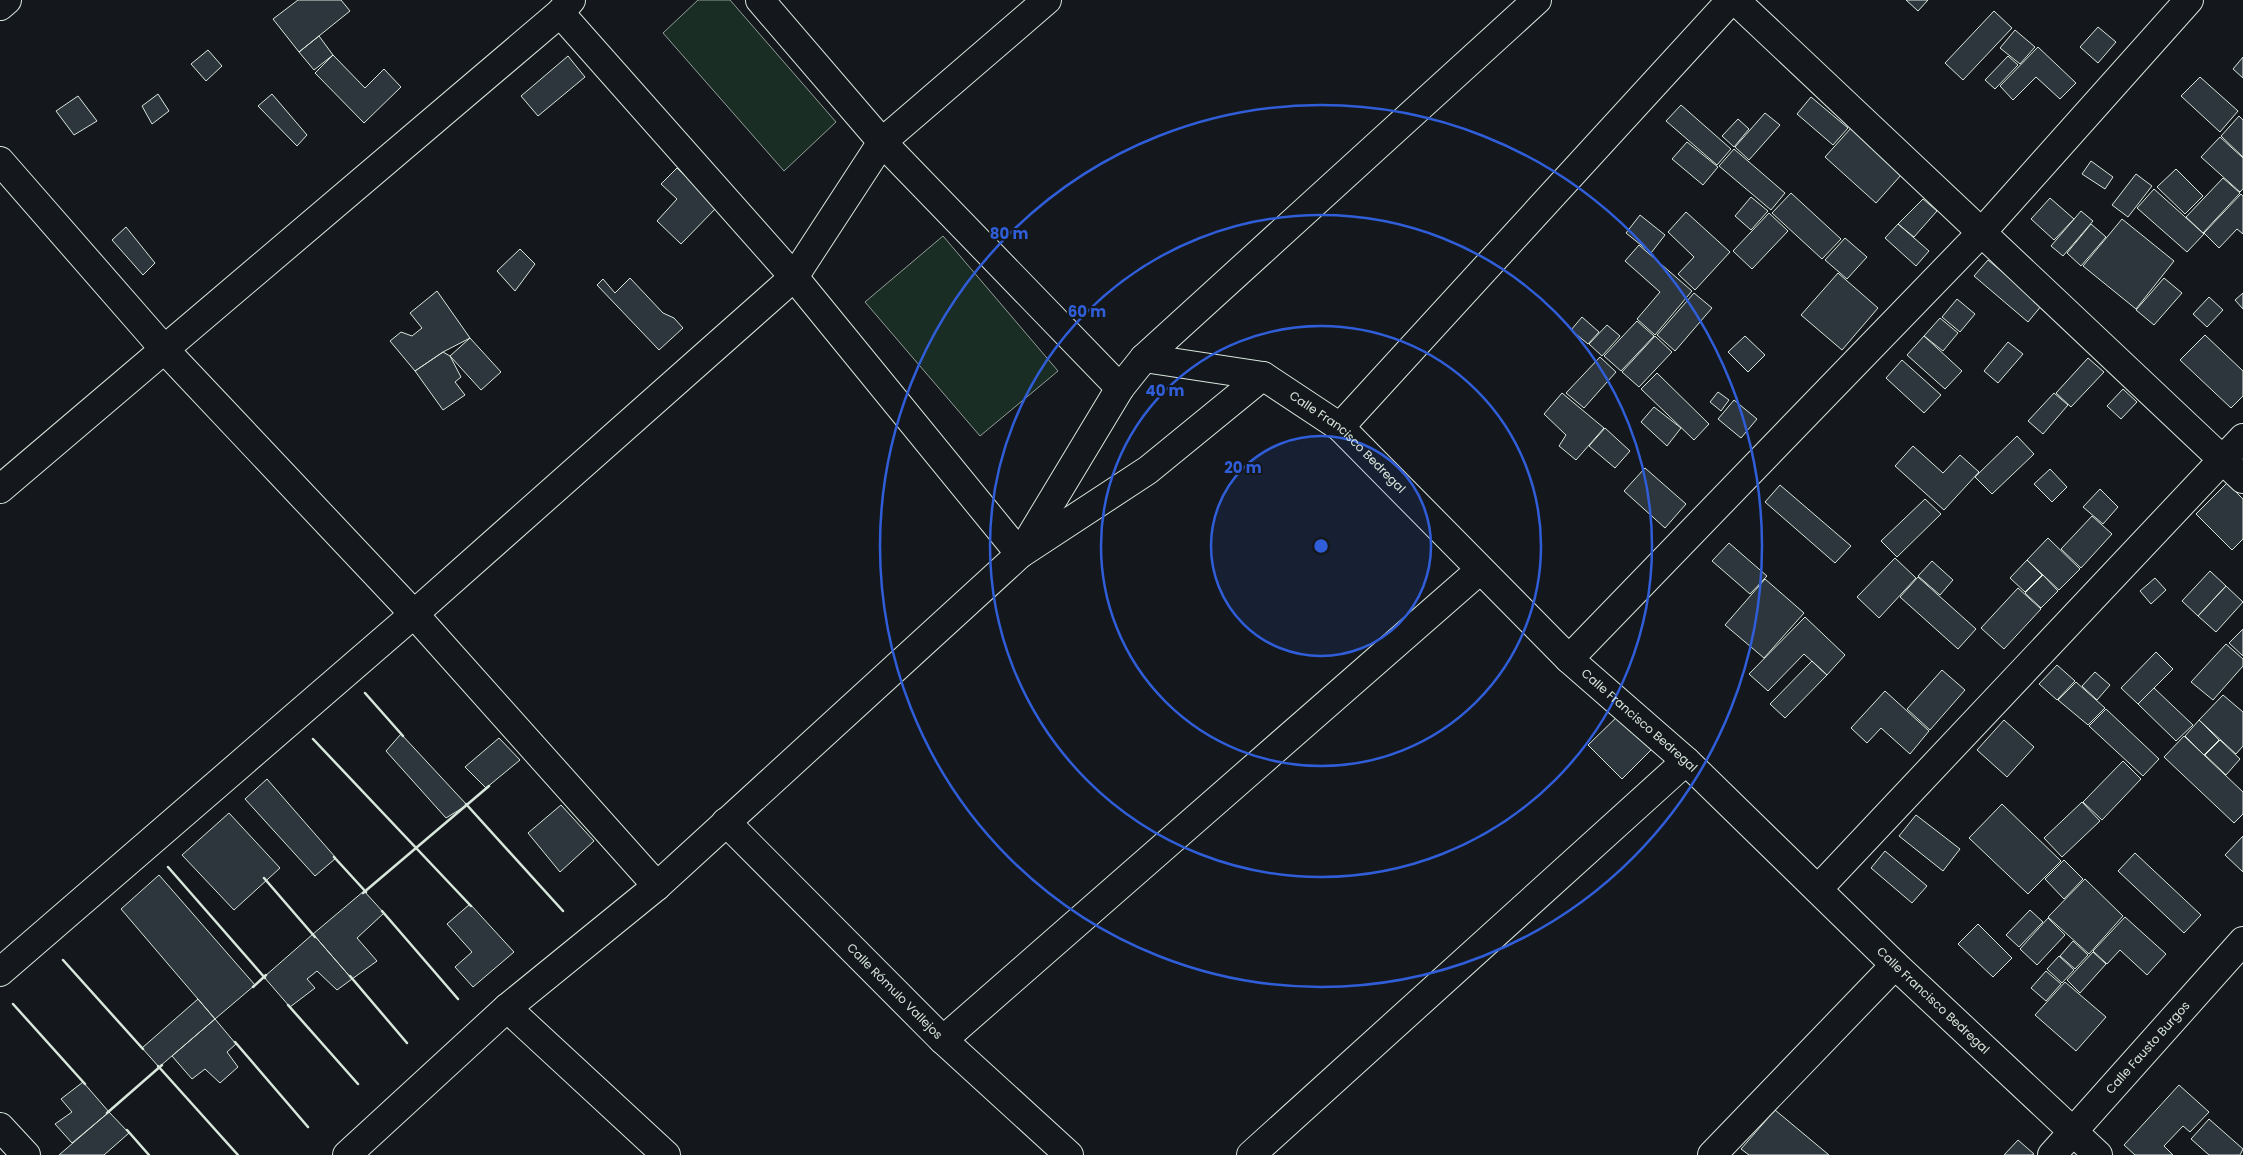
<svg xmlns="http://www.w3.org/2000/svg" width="2243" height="1155" viewBox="0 0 2243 1155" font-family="Poppins,sans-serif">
  <rect width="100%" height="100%" fill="#14181c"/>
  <!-- green -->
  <path fill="#1a2d24" stroke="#939e99" d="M698 0H730L836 122 784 171 663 33Z
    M943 236 1058 371 980 436 865 302Z"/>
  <!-- building -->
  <path fill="#2c363c" stroke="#d8e6dc" d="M298 0H341L350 11 299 52 273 19Z
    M1906 0H1928L1918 11Z
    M1994 11 2012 28 1963 80 1945 63Z
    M2098 27 2116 42 2098 63 2080 47Z
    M2015 30 2035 47 2020 64 2000 48Z
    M319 36 333 55 314 70 299 52Z
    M2038 47 2076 83 2060 99 2036 77 2013 100 2000 86Z
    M208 50 222 66 206 81 191 64Z
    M333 55 365 88 384 69 401 87 364 123 315 73Z
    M568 56 585 77 538 116 521 96Z
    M2008 56 2018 65 1995 89 1985 80Z
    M2243 57V78L2233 69Z
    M2200 77 2238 111 2220 132 2181 96Z
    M158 94 169 111 152 124 142 106Z
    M272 94 307 135 297 146 258 106Z
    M78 96 97 121 74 135 56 111Z
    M1811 97 1848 128 1833 145 1797 114Z
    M1681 105 1731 149 1717 165 1666 121Z
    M1765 113 1780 125 1749 160 1735 147Z
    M2239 116 2243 120V157L2221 136Z
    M1738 119 1749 129 1734 147 1722 136Z
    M1851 128 1902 174 1876 203 1825 157Z
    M2220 137 2243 158V189L2240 192 2201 157Z
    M1687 142 1718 167 1703 185 1672 159Z
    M1734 149 1785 193 1771 210 1719 166Z
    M2091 161 2113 177 2105 189 2082 174Z
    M677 168 717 207 681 244 657 221 677 199 661 184Z
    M2176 169 2203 196 2185 214 2157 187Z
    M2136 174 2152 186 2128 217 2112 205Z
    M2223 178 2240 193 2203 233 2186 217Z
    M2154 189 2204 234 2187 252 2137 208Z
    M1791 193 1841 239 1822 259 1772 213Z
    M2241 194 2243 196V234L2237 229 2219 248 2204 233Z
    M1751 197 1768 211 1751 230 1735 216Z
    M2050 198 2074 219 2054 240 2031 219Z
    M1923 199 1937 211 1914 237 1898 224Z
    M2081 211 2093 221 2063 256 2051 246Z
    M1686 212 1730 252 1695 290 1678 274 1694 257 1668 232Z
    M1769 213 1788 231 1752 269 1733 251Z
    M1640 215 1665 235 1651 253 1626 233Z
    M2122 219 2174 261 2136 309 2083 266Z
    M1898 224 1929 251 1916 266 1885 238Z
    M2091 224 2106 237 2081 266 2067 253Z
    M126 227 155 263 143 275 112 240Z
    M1845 238 1867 257 1847 279 1825 260Z
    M1639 245 1692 291 1655 335 1637 319 1660 292 1625 261Z
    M520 249 535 264 515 291 497 271Z
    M1988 260 2042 305 2028 322 1974 276Z
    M1838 273 1878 308 1842 350 1801 315Z
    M630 278 663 313 674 318 683 328 659 350 597 285 603 279 615 293Z
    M2164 278 2182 293 2154 325 2136 310Z
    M437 291 470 338 443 352 415 371 390 341 401 332 412 336 422 328 410 313Z
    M1694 293 1712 308 1675 351 1657 335Z
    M2243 293V309L2235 300Z
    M2209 297 2223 310 2207 327 2193 314Z
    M1957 299 1975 314 1960 332 1942 317Z
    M1582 317 1599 332 1588 344 1571 330Z
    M1940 318 1958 333 1943 351 1924 336Z
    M1637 321 1654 336 1621 371 1604 356Z
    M1607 325 1620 336 1602 356 1589 344Z
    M2205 335 2243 371V396L2231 408 2180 360Z
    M1655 336 1672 352 1639 387 1622 372Z
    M1745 336 1765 355 1748 372 1728 352Z
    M1924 336 1962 371 1945 389 1907 355Z
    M470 338 501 372 481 390 450 356Z
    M2008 342 2023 354 1998 383 1984 371Z
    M443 352 450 356 461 377 455 382 465 395 443 410 415 371Z
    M1600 357 1616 372 1584 408 1566 393Z
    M2088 358 2104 372 2071 407 2056 393Z
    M1902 360 1941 395 1924 413 1886 378Z
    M1657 373 1709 424 1694 440 1641 389Z
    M2123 389 2137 402 2121 419 2107 406Z
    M1718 392 1729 400 1721 411 1710 402Z
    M1562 393 1604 428 1576 460 1559 446 1566 435 1544 414Z
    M2054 393 2068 405 2043 434 2028 421Z
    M1734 400 1757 419 1741 438 1718 419Z
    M1654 407 1681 428 1667 446 1641 422Z
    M1605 428 1630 451 1615 468 1589 446Z
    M2017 436 2034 454 1992 494 1975 477Z
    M1913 446 1943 473 1960 455 1979 472 1944 510 1895 466Z
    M1645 468 1686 504 1665 528 1624 491Z
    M2050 469 2067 487 2052 502 2034 484Z
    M2227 483 2243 499V539L2232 550 2196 514Z
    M1780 485 1851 546 1835 563 1765 502Z
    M2100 489 2118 507 2103 524 2083 507Z
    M1925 499 1941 514 1897 557 1881 541Z
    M2092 516 2112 534 2081 568 2061 549Z
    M2048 538 2080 569 2059 590 2027 560Z
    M1729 543 1767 576 1750 594 1712 561Z
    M1895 558 1916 578 1879 618 1857 597Z
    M2027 560 2042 575 2025 592 2010 578Z
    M1932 561 1953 580 1940 595 1918 576Z
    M2210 571 2226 586 2198 616 2182 601Z
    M2043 575 2058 591 2041 608 2025 593Z
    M1918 577 1976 629 1958 649 1900 597Z
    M2155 578 2166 590 2151 604 2140 591Z
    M1765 579 1804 613 1764 658 1725 625Z
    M2226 586 2243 602 2216 632 2198 616Z
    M2018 588 2041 609 2004 649 1981 628Z
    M1805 617 1845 655 1827 675 1804 654 1768 691 1749 674Z
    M2243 629V656L2229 643Z
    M2226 644 2243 659V666L2213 700 2191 682Z
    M2156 652 2173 669 2138 704 2121 688Z
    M1812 661 1827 675 1785 718 1770 704Z
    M2057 665 2075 681 2057 700 2039 684Z
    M1942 670 1965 690 1930 730 1907 709Z
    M2095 672 2110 685 2097 700 2082 686Z
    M2076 682 2105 708 2088 725 2058 700Z
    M2154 688 2193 725 2176 741 2138 704Z
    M1885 691 1929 731 1910 754 1881 728 1867 743 1851 728Z
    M2223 695 2243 712V746L2236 754 2199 720Z
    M2106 709 2159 759 2143 776 2089 726Z
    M1622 712 1655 746 1622 779 1588 745Z
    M2004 720 2034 747 2007 777 1977 750Z
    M2199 720 2219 740 2204 755 2185 736Z
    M401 734 467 805 446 818 386 751Z
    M2184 736 2243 792V814L2234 823 2164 757Z
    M499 738 520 760 486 788 465 767Z
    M2220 740 2240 759 2226 775 2205 755Z
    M2123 761 2141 779 2102 820 2083 802Z
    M267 779 336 858 315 876 245 799Z
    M2082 802 2100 821 2062 857 2044 838Z
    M2002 804 2061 861 2028 894 1969 838Z
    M561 805 594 841 560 872 528 833Z
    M229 813 280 868 234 910 182 855Z
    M1916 815 1960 849 1943 871 1899 836Z
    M2243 836V872L2225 855Z
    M1885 851 1927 886 1912 903 1871 868Z
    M2135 853 2201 915 2184 933 2118 871Z
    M2064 860 2083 879 2064 899 2045 879Z
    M159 875 255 985 215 1019 121 909Z
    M2085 879 2123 916 2089 954 2048 917Z
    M364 891 384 913 357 938 377 961 352 979 313 934Z
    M470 904 514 952 473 987 455 967 472 952 447 924Z
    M2030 910 2043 922 2019 947 2006 935Z
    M2125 917 2166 954 2147 975 2120 950 2107 964 2093 951Z
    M2048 918 2065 935 2037 965 2020 949Z
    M1978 924 2012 958 1993 977 1958 944Z
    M313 934 352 979 337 990 317 971 307 979 315 988 290 1007 264 977Z
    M2073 941 2088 955 2075 969 2060 956Z
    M2093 952 2106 964 2080 993 2067 980Z
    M2059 956 2074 970 2062 983 2047 969Z
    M2046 971 2061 984 2046 1001 2031 988Z
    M2065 982 2106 1017 2076 1051 2035 1015Z
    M198 999 215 1019 159 1067 142 1048Z
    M215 1019 236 1044 227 1052 238 1067 220 1083 205 1069 192 1079 172 1056Z
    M83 1082 109 1112 72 1143 55 1124 72 1112 61 1099Z
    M2179 1085 2209 1112 2190 1132 2183 1126 2164 1146 2173 1155H2135L2124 1145Z
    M1775 1110 1829 1155H1749L1741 1149Z
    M109 1112 129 1133 104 1155H59Z
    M2209 1119 2243 1149 2240 1155H2209L2191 1139Z
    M2018 1140 2034 1154 2032 1155H2004Z"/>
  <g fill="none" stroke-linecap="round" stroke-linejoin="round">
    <!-- minor casing -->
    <g stroke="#d8e6dc" stroke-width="30">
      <g id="minor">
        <path d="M760 0 882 142 1120 388"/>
        <path d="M1735 0 2243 479"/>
        <path d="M0 6 7 0"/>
        <path d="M560 13 794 277 1020 554 1148 470 1263 376"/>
        <path d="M0 161 165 350 414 614 657 886"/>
        <path id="s1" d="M1144 358 1263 376 1340 427 1569 659 1686 761 1895 965 2098 1155"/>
        <path d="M1340 427 1731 0"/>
        <path d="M0 489 560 13 571 0"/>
        <path d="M1569 659 1981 233 2189 0"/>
        <path id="s2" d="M726 822 943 1040 1069 1155"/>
        <path d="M1818 889 2243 438"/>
        <path d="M0 972 414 614 794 277 882 142 1047 0"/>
        <path d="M507 1008 666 1155"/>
        <path d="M943 1040 1480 570"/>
        <path d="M0 1127 26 1155"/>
        <path d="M347 1155 507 1008 657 886 1020 554 1120 388 1144 358 1537 0"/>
        <path d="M1251 1155 1686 761"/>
        <path d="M1712 1155 1895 965"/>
        <path id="s3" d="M2052 1155 2243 941"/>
      </g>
    </g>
    <!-- minor -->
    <use href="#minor" stroke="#14181c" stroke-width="28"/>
    <!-- wall -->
    <path stroke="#d8e6dc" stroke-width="2.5" d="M365 693 403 736
      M313 739 471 906
      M466 804 563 911
      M334 857 366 892
      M168 867 265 978
      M264 878 315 937
      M363 893 489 786
      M382 911 458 999
      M63 960 143 1049
      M350 976 407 1043
      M253 987 266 975
      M13 1004 85 1084
      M288 1005 358 1084
      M235 1042 308 1127
      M158 1066 238 1155
      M107 1113 162 1065
      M127 1130 149 1155"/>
  </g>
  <!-- distance rings -->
  <circle cx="1321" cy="546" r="110" fill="#305dd8" fill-opacity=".12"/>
  <g fill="none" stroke="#305dd8" stroke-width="2.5">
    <circle cx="1321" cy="546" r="110"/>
    <circle cx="1321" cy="546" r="220"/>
    <circle cx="1321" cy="546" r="331"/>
    <circle cx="1321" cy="546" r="441"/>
  </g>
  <g text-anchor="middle" stroke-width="4" stroke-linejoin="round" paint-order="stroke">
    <!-- street labels -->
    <g font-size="12" fill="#d8e6dc" stroke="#14181c">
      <text dy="4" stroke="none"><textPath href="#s1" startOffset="228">Calle Francisco Bedregal</textPath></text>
      <text dy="4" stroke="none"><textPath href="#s1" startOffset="632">Calle Francisco Bedregal</textPath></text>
      <text dy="4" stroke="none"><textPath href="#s2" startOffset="239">Calle Rómulo Vallejos</textPath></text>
      <text dy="4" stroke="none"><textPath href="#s1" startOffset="1038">Calle Francisco Bedregal</textPath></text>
      <text dy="4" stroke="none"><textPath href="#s3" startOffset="144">Calle Fausto Burgos</textPath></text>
    </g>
  </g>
  <circle cx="1321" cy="546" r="8" fill="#305dd8" stroke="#14181c" stroke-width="2.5"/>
  <g font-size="15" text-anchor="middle" font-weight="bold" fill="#305dd8" stroke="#14181c" stroke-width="4" stroke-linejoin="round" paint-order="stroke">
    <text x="1009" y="239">80 m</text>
    <text x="1087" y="317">60 m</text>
    <text x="1165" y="396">40 m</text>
    <text x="1243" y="473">20 m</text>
  </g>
</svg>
